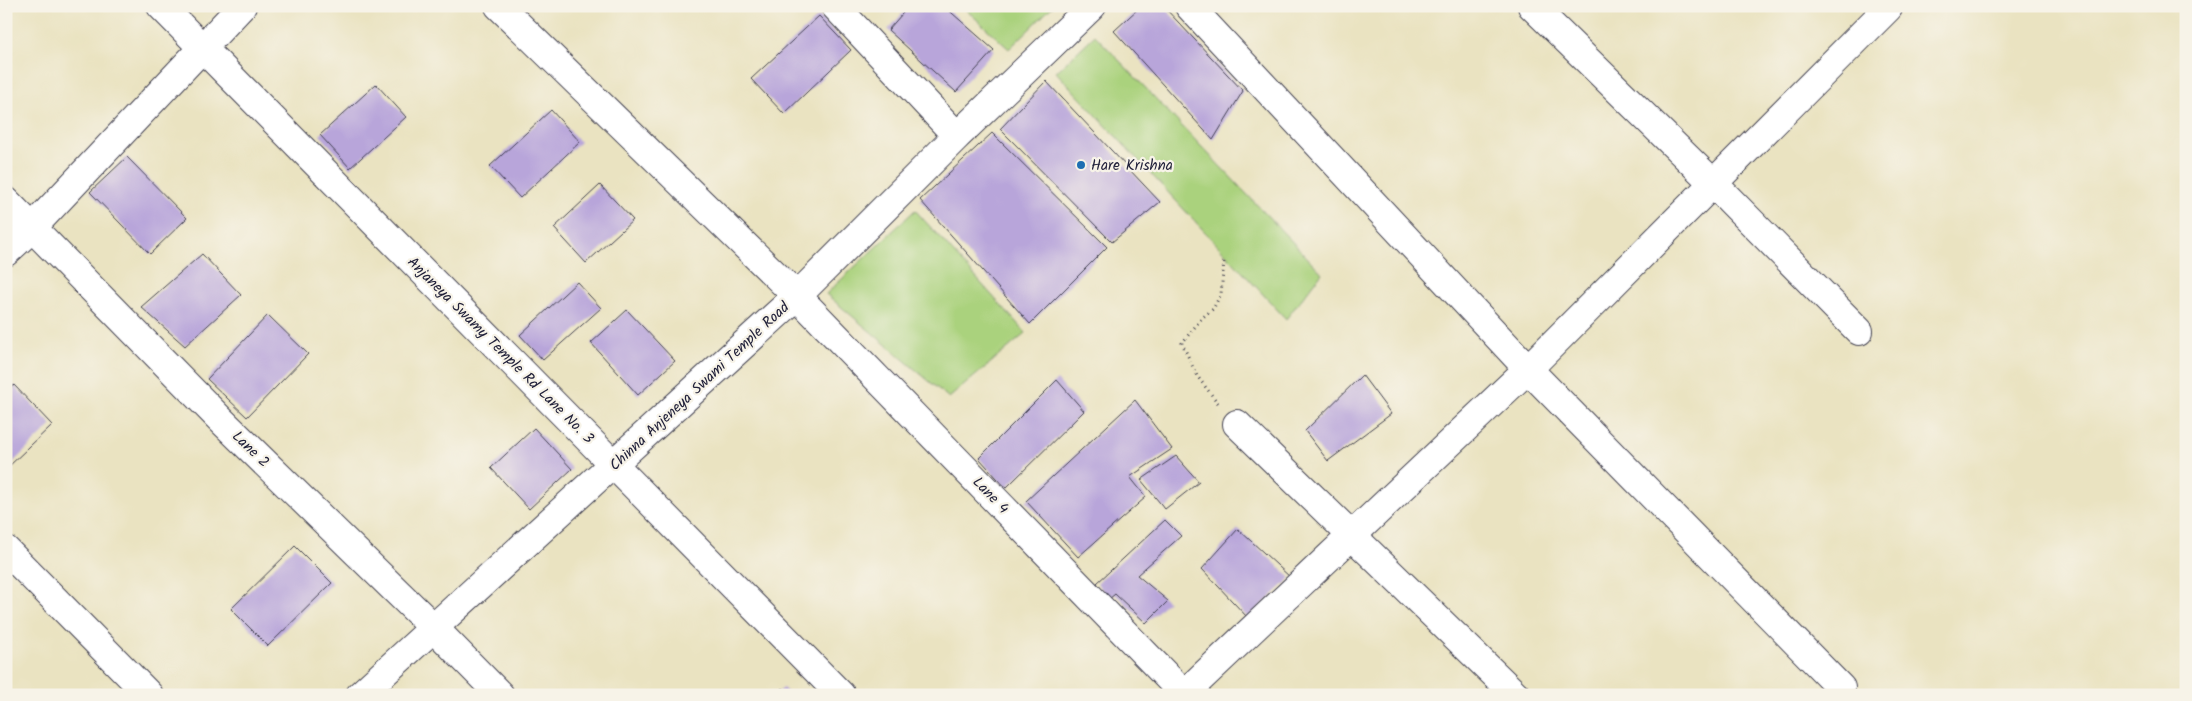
<svg xmlns="http://www.w3.org/2000/svg" width="2192" height="701" viewBox="0 0 2192 701" font-family="Kalam,sans-serif">
  <rect width="100%" height="100%" fill="#f7f3e8"/>
  <filter id="ink" filterUnits="userSpaceOnUse"><feTurbulence type="fractalNoise" baseFrequency=".02" numOctaves="2"/><feDisplacementMap in="SourceGraphic" scale="10" xChannelSelector="R" yChannelSelector="G"/><feConvolveMatrix kernelMatrix="1 2 1 2 8 2 1 2 1" color-interpolation-filters="sRGB"/></filter>
  <filter id="wash" filterUnits="userSpaceOnUse"><feTurbulence type="fractalNoise" baseFrequency=".0096" numOctaves="4" result="noise"/><feDisplacementMap in="SourceGraphic" scale="20" xChannelSelector="R" yChannelSelector="G"/><feGaussianBlur stdDeviation="1.12" result="paint"/><feColorMatrix in="noise" values="0 0 0 0 0 0 0 0 0 0 0 0 0 0 0 0 0 1.4 0 .05"/><feComposite in="paint" operator="in"/></filter>
  <g filter="url(#wash)">
    <rect width="100%" height="100%" fill="#eae3c1"/>
    <!-- green -->
    <path fill="#aad27d" stroke="#667a5c" d="M962 6H1053L1009 49Z
      M1095 35 1322 273 1286 319 1056 72Z
      M915 210 1026 333 949 398 826 294Z"/>
    <g id="blocks">
      <!-- building -->
      <path fill="#b8a5da" d="M909 6H944L994 50 956 92 888 30Z
        M1141 6H1163L1243 91 1213 140 1114 31Z
        M819 16 851 50 784 114 751 79Z
        M1046 81 1160 202 1112 242 1000 129Z
        M376 84 406 117 350 168 320 135Z
        M551 110 580 142 520 198 490 166Z
        M992 133 1107 247 1030 324 920 200Z
        M127 157 187 218 150 254 90 192Z
        M600 185 633 220 586 263 554 228Z
        M202 254 241 295 185 346 141 307Z
        M577 282 601 308 543 360 520 335Z
        M627 310 675 361 638 395 591 343Z
        M268 315 308 354 247 417 207 379Z
        M1362 375 1391 414 1328 461 1305 431Z
        M1057 380 1084 411 1006 488 979 458Z
        M14 385 52 425 6 469V391Z
        M1135 400 1172 449 1130 477 1146 497 1078 557 1026 501Z
        M534 428 572 469 529 509 491 468Z
        M1176 456 1199 482 1165 509 1141 480Z
        M1165 520 1181 536 1137 575 1168 601 1146 623 1115 594 1109 599 1097 583Z
        M1238 529 1291 578 1248 618 1202 569Z
        M295 546 332 583 268 646 231 609Z
        M783 688 790 695H776Z"/>
    </g>
  </g>
  <g filter="url(#ink)">
    <use href="#blocks" fill-opacity="0" stroke="#403f4f" stroke-width="1"/>
    <g fill="none" stroke-linecap="round" stroke-linejoin="round">
      <!-- minor casing -->
      <g stroke="#403f4f" stroke-width="30">
        <path id="minor" d="M161 6 841 695
          M835 6 957 136 797 296 1185 695
          M1189 6 1528 369 1841 688
          M1532 6 1714 184 1859 331
          M955 138 1092 6
          M6 201 219 418 433 627 500 695
          M6 252 32 228 242 6
          M1237 424 1516 695
          M6 550 149 695
          M360 695 797 296 499 6
          M1183 695 1528 369 1888 8 1886 6"/>
      </g>
      <!-- path -->
      <path stroke="#403f4f" stroke-width="3" stroke-dasharray="1 4" stroke-linecap="butt" d="M1218 403 1197 376 1182 343 1202 318 1213 309 1221 294 1224 261"/>
      <!-- minor -->
      <use href="#minor" stroke="#fff" stroke-width="28"/>
    </g>
  </g>
  <!-- markers -->
  <circle fill="#1f6fb2" stroke="#f7f3e8" stroke-width="2" cx="1081" cy="165" r="5"/>
  <g text-anchor="middle" stroke-width="4.5" stroke-linejoin="round" paint-order="stroke">
    <!-- poi labels -->
    <g font-size="15" fill="#22223b" stroke="#f7f3e8" text-anchor="start">
      <text x="1091" y="170">Hare Krishna</text>
    </g>
    <!-- street labels -->
    <g font-size="15" fill="#22223b" stroke="#f7f3e8">
      <text transform="translate(501 350) rotate(45)" y="5">Anjaneya Swamy Temple Rd Lane No. 3</text>
      <text transform="translate(699 386) rotate(-43)" y="5">Chinna Anjeneya Swami Temple Road</text>
      <text transform="translate(251 449) rotate(44)" y="5">Lane 2</text>
      <text transform="translate(991 495) rotate(46)" y="5">Lane 4</text>
    </g>
  </g>
  <!-- margin -->
  <rect width="2192" height="701" fill="none" stroke="#f7f3e8" stroke-width="25"/>
</svg>
